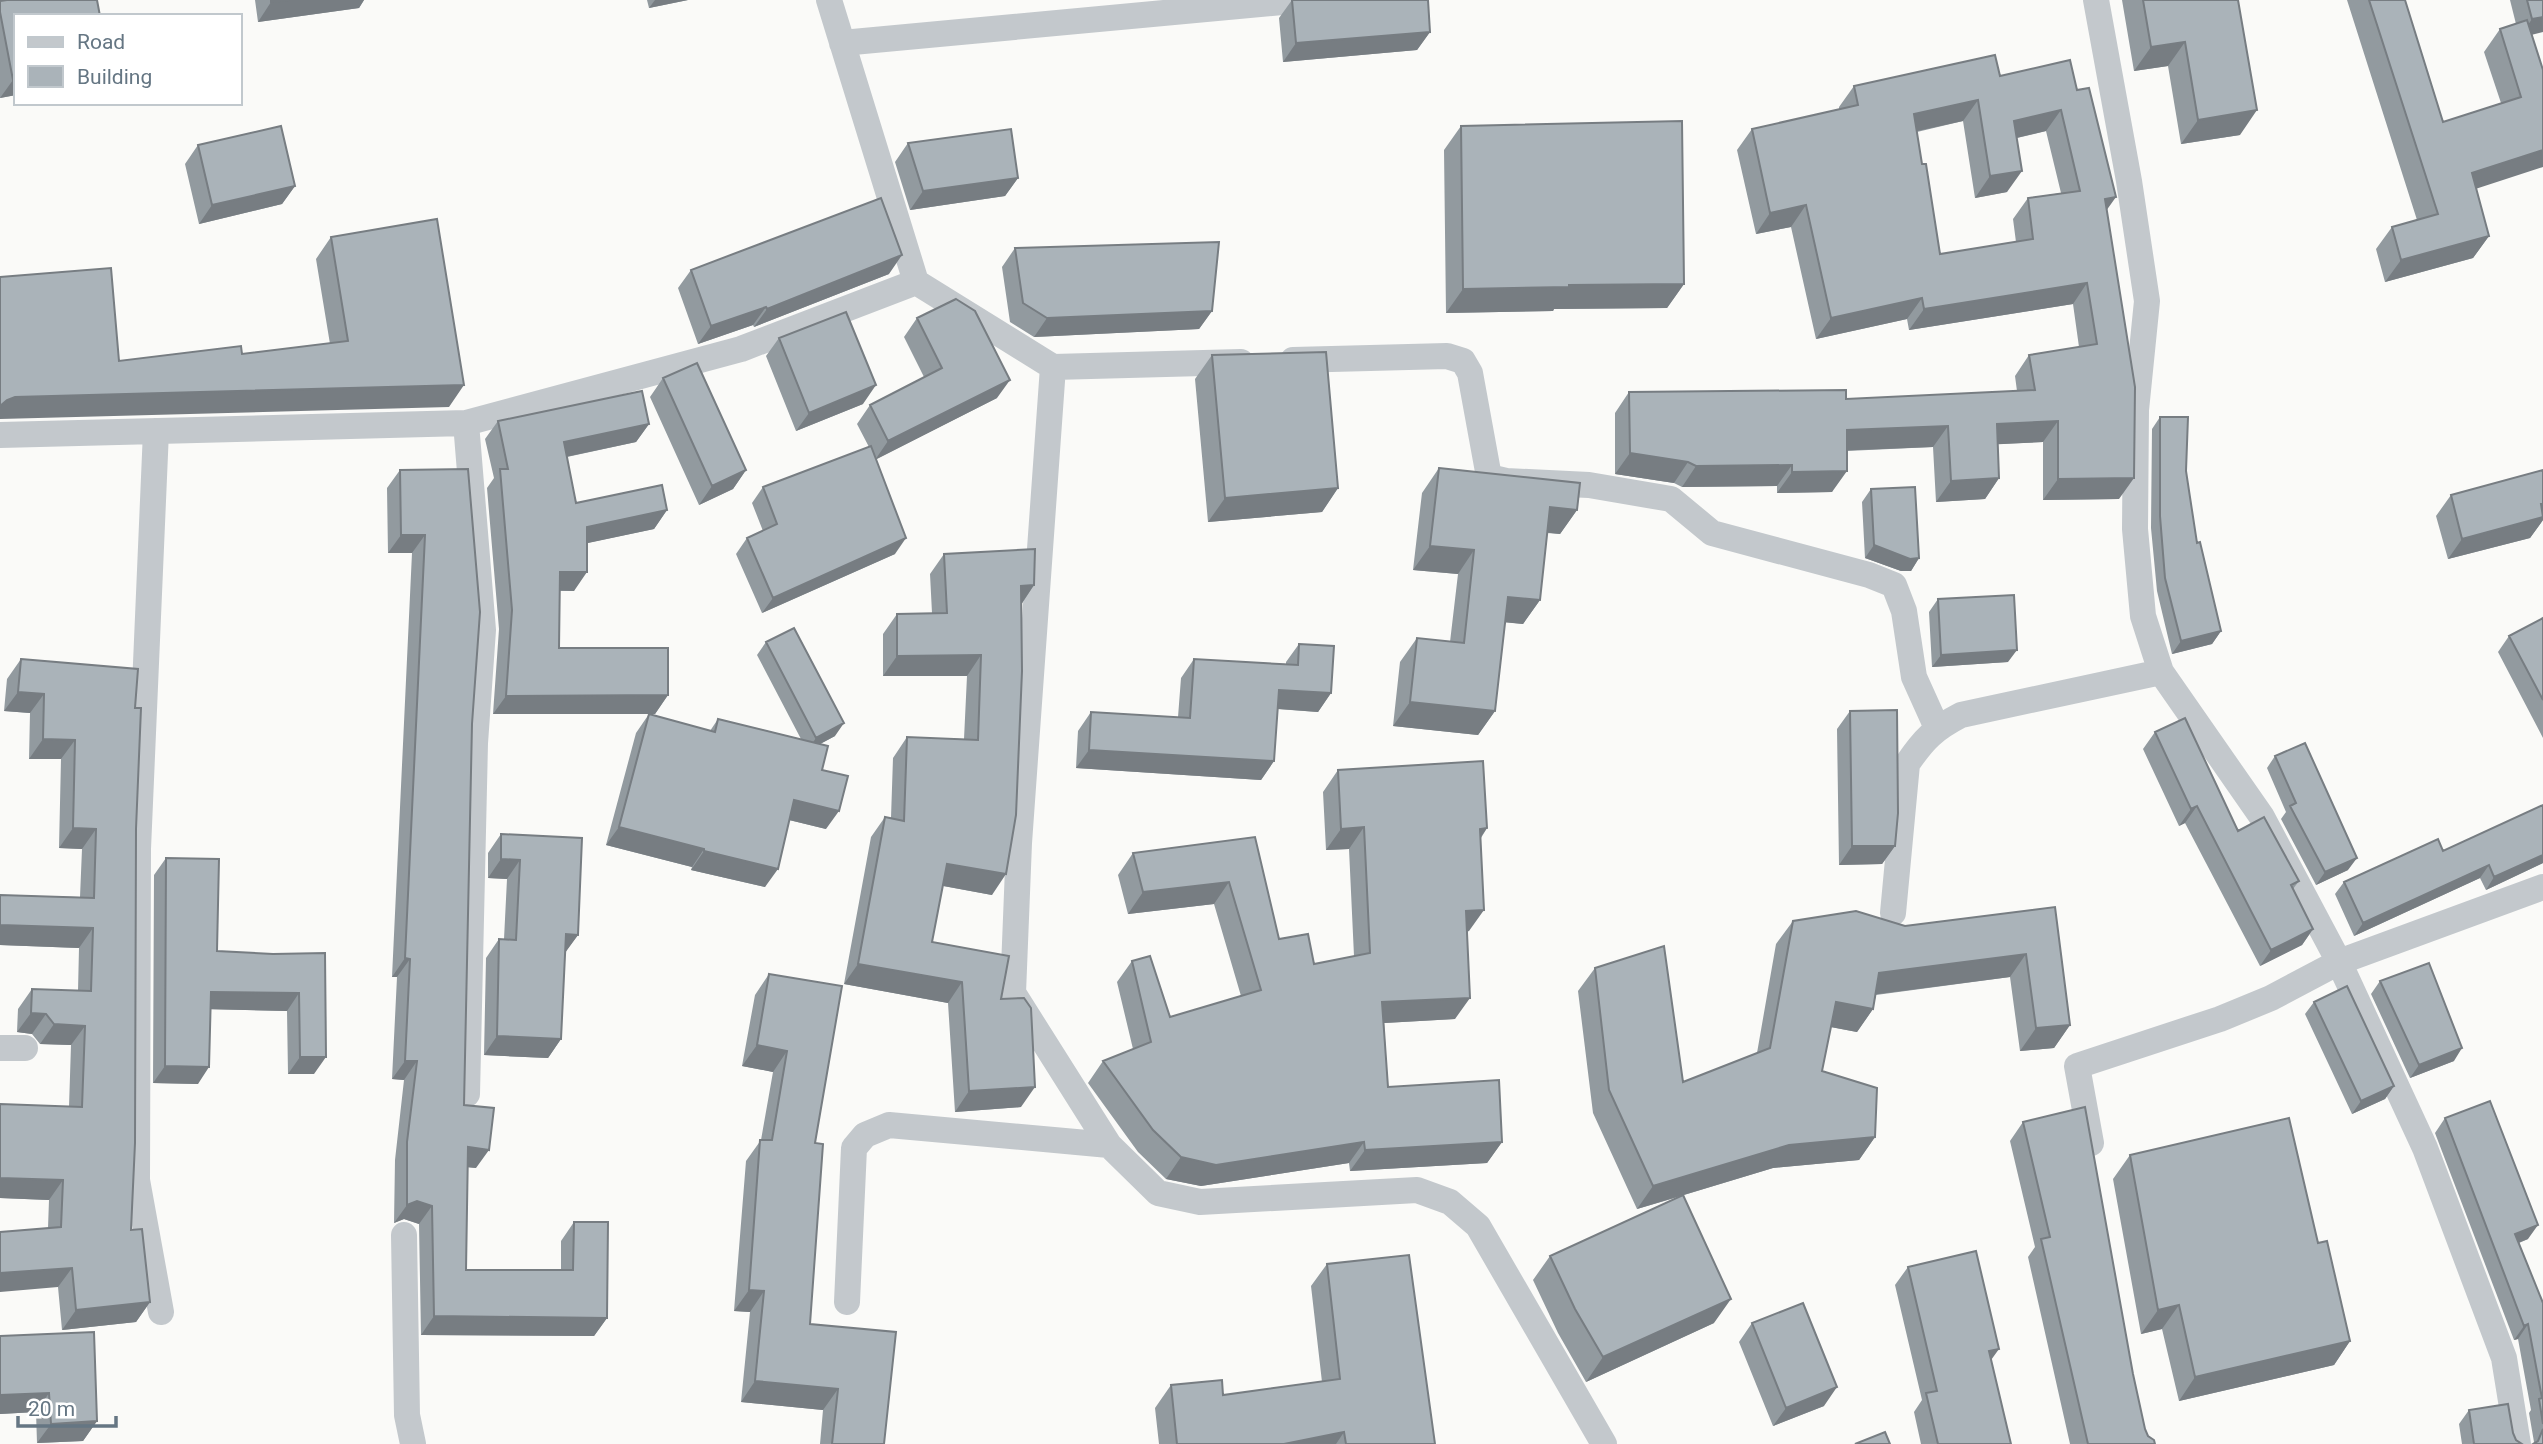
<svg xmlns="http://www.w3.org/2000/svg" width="2543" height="1444" viewBox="0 0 2543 1444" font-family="Roboto,sans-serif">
  <rect width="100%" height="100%" fill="#fafaf8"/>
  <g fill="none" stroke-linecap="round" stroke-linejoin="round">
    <!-- minor -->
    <path stroke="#c3c8cc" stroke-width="26" d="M2096 0 2129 181 2147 301 2136 410 2135 529 2143 616 2161 672 2262 817 2339 962 2543 887
      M842 43 1303 0
      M916 282 1053 367 1241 362
      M1293 360 1447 356 1463 361 1470 373 1489 477 1506 481 1589 485 1671 499 1712 533 1869 575 1894 585 1904 611 1914 677 1937 728
      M1053 367 1019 843 1013 993 1109 1145
      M466 423 741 349 916 282 829 0
      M156 431 138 849 137 1180 161 1312
      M0 435 466 423 483 630 475 743 467 1094
      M1893 913 1907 764C1924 739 1934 729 1961 715L2161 672
      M0 1048H25
      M2091 1143 2077 1066 2220 1019 2271 998 2339 962 2425 1148 2504 1358 2518 1444
      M404 1235 407 1415 413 1444
      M847 1302 854 1148 865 1135 889 1125 1109 1145 1158 1193 1200 1202 1417 1190 1450 1202 1478 1226 1604 1444"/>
  </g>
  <!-- wall -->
  <path fill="#929a9f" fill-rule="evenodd" d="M255 0H364L359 8 258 22Z
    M647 0H688L649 8Z
    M1292 0 1430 32 1417 50 1283 62 1279 18Z
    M2122 0H2238L2240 135 2181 144 2168 66 2134 71Z
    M2347 0H2405L2443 122 2501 103 2484 52 2500 29 2516 24 2510 0H2543L2532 35 2543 70 2476 188 2489 236 2473 258 2385 282 2376 249 2392 227 2417 220Z
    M0 1 16 16V95L0 98Z
    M2000 76 2077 90 2107 209 2119 499 2043 500V442L1998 444 1999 478 1985 499 1936 502 1933 447 1847 451 1832 492 1777 493V486L1682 487 1674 483 1615 474V413L1629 392 1846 399 2017 391 2015 376 2029 355 2079 347 2073 304 1909 330 1907 319 1816 339 1791 227 1756 234 1737 150 1752 129 1839 109V107L1854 86ZM1963 121 1975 198 2007 192 2017 138 2046 131 2061 193 2028 198 2013 219 2016 242 1940 254 1922 164 1917 132Z
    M1461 126 1684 284 1667 308 1554 309 1553 311 1446 313 1444 150Z
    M908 143 1018 178 1005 196 910 210 895 162Z
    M198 145 295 186 282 204 199 224 185 164Z
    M331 237 449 407 119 361 242 354 330 344 316 259Z
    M1015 248 1212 311 1199 329 1034 337 1010 322 1002 267Z
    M691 270 889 274 754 327 753 325 698 344 678 288Z
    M917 318 997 398 876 459 895 554 762 613 736 554 747 538 763 531 752 503 763 487 869 447 857 424 870 405 924 377 904 337Z
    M779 338 863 404 796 431 766 356Z
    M1212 355 1338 488 1322 512 1208 522 1195 379Z
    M663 378 746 470 733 489 699 505 650 397Z
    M2160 417 2186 471 2197 543 2221 631 2212 644 2172 654 2157 591 2151 528 2152 429Z
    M498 421 649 424 636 442 567 457 576 503 667 510 654 529 587 543 574 591H560L559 648 668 695 655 714H493L499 629 487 488 494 478 485 439Z
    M1439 468 1577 510 1560 534 1547 533 1540 600 1523 624 1505 622 1495 711 1478 735 1393 726 1400 662 1417 638 1450 642 1458 574 1413 570 1422 493Z
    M468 469 472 724 464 1105 476 1168 467 1167 466 1270H561V1241L574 1222 607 1318 594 1336 421 1335 419 1224 404 1219 394 1223 395 1160 404 1080 392 1079 397 977H392L412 553H388L387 488 400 470Z
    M2543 470V520L2530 538 2448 559 2436 516 2451 495Z
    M1871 489 1919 558 1911 571H1901L1865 558 1862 502Z
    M944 554 1034 585 1021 605 992 895 943 886 932 942 1001 999 1021 1107 955 1112 948 1003 844 984 871 837 885 817 891 818 893 758 907 737 964 739 967 676H883V634L897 614 932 613 930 574Z
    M1938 599 2008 662 1932 667 1929 612Z
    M2543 618V738L2498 652 2509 636Z
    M766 642 835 736 820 744 826 829 789 820 765 887 691 870 692 867 606 845 636 733 649 714 710 731 718 719 801 739 757 655Z
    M1299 644 1331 693 1318 712 1277 709 1274 761 1261 780 1076 768 1078 731 1091 712 1178 717 1181 678 1194 659 1286 664V662Z
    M21 659 135 708 136 829 131 1230 150 1302 136 1322 62 1330 58 1287 48 1228 49 1200 0 1198V1104L69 1107 71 1045 40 1044 32 1034 17 1032 18 1009 32 989 78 991 79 948 0 945V895L80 897 82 849 59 848 61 759H29L30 713 4 711 7 679Z
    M1850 711 1895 846 1882 864 1839 865 1837 729Z
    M2155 732 2238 831 2299 881 2293 889 2313 929 2302 945 2260 966 2185 823 2179 826 2143 749Z
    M2275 756 2348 870 2316 885 2281 819 2286 812 2267 768Z
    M1338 770 1487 828 1481 838 1469 931 1467 932 1455 1019 1384 1023 1388 1087 1502 1142 1487 1163 1350 1171 1349 1163 1201 1186 1166 1179 1138 1152 1088 1083 1103 1061 1133 1049 1117 982 1132 961 1170 1017 1241 996 1214 904 1128 914 1118 875 1133 853 1255 837 1279 939 1314 964 1354 956 1349 849 1326 850 1323 792Z
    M501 834 578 935 565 952 561 1039 548 1058 484 1055 486 958 499 939H504L507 879 488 878V853Z
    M2443 851 2543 863 2486 890 2480 878 2354 936 2335 894 2344 882Z
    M166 858 217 951 273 954 325 953 314 1074H288L287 1011 210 1009 198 1084 153 1083 154 875Z
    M2055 907 2070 1025 2054 1048 2020 1051 2010 977 1876 995 1873 1009 1857 1032 1831 1027 1822 1071 1875 1137 1859 1160 1773 1168 1684 1195 1714 1323 1586 1382 1558 1333 1533 1280 1550 1256 1678 1197 1637 1209 1593 1113 1578 991 1595 968 1683 1082 1757 1053 1776 944 1793 921 1905 926Z
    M769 974 815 1143 810 1324 884 1444H820L823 1410 741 1402 750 1312 734 1311 746 1161 761 1140 773 1072 742 1066 755 995Z
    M2380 981 2454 1061 2410 1078 2371 994Z
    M2314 1002 2394 1086 2385 1099 2352 1114 2305 1014Z
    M2445 1118 2528 1239 2519 1243 2543 1303V1444H2533L2534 1442 2529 1413 2531 1410 2518 1339 2514 1340 2435 1133Z
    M2023 1122 2133 1374 2145 1429 2148 1436 2155 1444H2070L2028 1257 2035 1247 2010 1141Z
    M2130 1155 2318 1243 2350 1341 2334 1365 2179 1401 2162 1329 2141 1334 2113 1179Z
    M1327 1264 1435 1444H1159L1155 1408 1171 1385 1223 1395 1322 1382 1311 1286Z
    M1908 1267 1991 1360 2011 1444H1921L1914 1412 1922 1400 1895 1285Z
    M1752 1323 1824 1406 1773 1426 1739 1342Z
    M0 1336 97 1421 83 1441 37 1443 36 1412 0 1414Z
    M2469 1410 2513 1433 2516 1440 2522 1444H2462L2459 1424Z"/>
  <!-- shaded-wall -->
  <path fill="#777d82" d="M289 0H364L359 8 258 22 271 2Z
    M655 0H688L649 8Z
    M2543 17V32L2519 38 2532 19Z
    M1430 32 1417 50 1283 62 1296 43Z
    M2185 42 2168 66 2134 71 2151 47Z
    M16 79V95L0 98 13 80Z
    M1978 100 1963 121 1899 135 1914 114Z
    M2061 110 2046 131 1999 142 2014 121Z
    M2257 110 2240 135 2181 144 2198 120Z
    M2543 150V167L2457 195 2472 173Z
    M2022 171 2007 192 1975 198 1990 176Z
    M1018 178 1005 196 910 210 923 191Z
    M295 186 282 204 199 224 212 205Z
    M2116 197 2101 218 2105 199Z
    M1806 205 1791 227 1756 234 1770 213Z
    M2489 236 2473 258 2385 282 2401 260Z
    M902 255 889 274 754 327 767 309Z
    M2087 283 2073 304 1909 330 1924 309Z
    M1684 284 1667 308 1554 309 1553 311 1446 313 1463 289 1569 285Z
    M1922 298 1907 319 1816 339 1831 318Z
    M766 307 753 325 698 344 711 326Z
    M1212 311 1199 329 1034 337 1047 318Z
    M1010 380 997 398 875 460 888 441Z
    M464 385 449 407 0 419V406L7 400 15 397Z
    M876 385 863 404 796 431 809 413Z
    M2058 421 2043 442 1983 445 1997 424Z
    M649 424 636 442 551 460 564 442Z
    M1948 426 1933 447 1832 451 1847 430Z
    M1630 453 1688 462 1674 483 1615 474Z
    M1792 465 1777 486 1682 487 1696 466Z
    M746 470 733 489 699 505 712 486Z
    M1847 471 1832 492 1777 493 1792 472Z
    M1999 478 1985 499 1936 502 1951 481Z
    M2134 478 2119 499 2043 500 2058 479Z
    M1338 488 1322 512 1208 522 1225 498Z
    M2541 504H2543V520L2530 538 2448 559 2462 539Z
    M1550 507 1577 510 1560 534 1533 531Z
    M667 510 654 529 574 546 587 527Z
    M401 535H425L412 553H388Z
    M906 538 895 554 762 613 773 598Z
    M1874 545 1919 558 1911 571H1901L1865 558Z
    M1430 546 1474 550 1458 574 1413 570Z
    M560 572H587L574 591 547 590Z
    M1034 585 1020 606 1021 586Z
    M1508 597 1540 600 1523 624 1491 621Z
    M2221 631 2212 644 2172 654 2181 641Z
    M2017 650 2008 662 1932 667 1941 655Z
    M981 655 967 676H883L897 656Z
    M1279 690 1331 693 1318 712 1266 708Z
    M18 692 44 694 30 713 4 711Z
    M668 695 655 714H493L506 696Z
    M1410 702 1495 711 1478 735 1393 726Z
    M844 723 835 736 807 751 816 738Z
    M43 739 75 740 61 759H29Z
    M1089 750 1274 761 1261 780 1076 768Z
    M794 800 839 811 826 829 781 818Z
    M2197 806 2185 823 2179 826 2191 809Z
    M619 827 704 849 692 867 606 845Z
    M1364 827 1349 849 1326 850 1341 829Z
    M73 828 96 829 82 849 59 848Z
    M1487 828 1472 850 1480 829Z
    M1852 846H1895L1882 864 1839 865Z
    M704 851 778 869 765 887 691 870Z
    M2543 855V863L2486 890 2494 877Z
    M2357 858 2348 870 2316 885 2325 872Z
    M501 859 520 860 507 879 488 878Z
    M947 864 1006 874 992 895 933 884Z
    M2489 865 2480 878 2354 936 2363 923Z
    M1229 882 1214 904 1128 914 1143 892Z
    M1484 910 1469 931 1451 932 1466 911Z
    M0 925 93 928 79 948 0 945Z
    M2313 929 2302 945 2260 966 2271 950Z
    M566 934 578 935 565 953Z
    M2026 954 2010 977 1863 996 1879 973Z
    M405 958 410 959 397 977H392Z
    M858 964 962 982 948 1003 844 984Z
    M211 992 299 993 287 1011 199 1009Z
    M1470 998 1455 1019 1367 1024 1382 1002Z
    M1836 1002 1873 1009 1857 1032 1820 1025Z
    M31 1013 46 1014 32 1034 17 1032Z
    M54 1024 85 1026 71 1045 40 1044Z
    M2070 1025 2054 1048 2020 1051 2036 1028Z
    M497 1036 561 1039 548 1058 484 1055Z
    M757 1045 787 1051 773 1072 742 1066Z
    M2462 1048 2454 1061 2410 1078 2419 1065Z
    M300 1057H326L314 1074H288Z
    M405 1061H417L404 1080 392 1079Z
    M165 1066 209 1067 198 1084 153 1083Z
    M2394 1086 2385 1099 2352 1114 2361 1101Z
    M1035 1087 1021 1107 955 1112 969 1091Z
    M1875 1137 1859 1160 1773 1168 1637 1209 1653 1186 1789 1145Z
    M1364 1142 1349 1163 1201 1186 1166 1179 1181 1157Z
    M1502 1142 1487 1163 1350 1171 1365 1150Z
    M468 1147 489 1150 476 1168 455 1166Z
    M0 1178 63 1180 49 1200 0 1198Z
    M417 1201 432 1206 419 1224 404 1219 394 1223 407 1205Z
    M2538 1225 2528 1239 2505 1248 2515 1234Z
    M72 1268 58 1287 0 1292V1273Z
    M749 1290 764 1291 750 1312 734 1311Z
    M1731 1299 1714 1323 1586 1382 1603 1357Z
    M150 1302 136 1322 62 1330 76 1310Z
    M2179 1305 2162 1329 2141 1334 2158 1310Z
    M434 1316 607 1318 594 1336 421 1335Z
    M2528 1324 2518 1339 2514 1340 2524 1326Z
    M2350 1341 2334 1365 2179 1401 2195 1377Z
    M1999 1349 1986 1367 1989 1351Z
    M755 1381 838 1389 823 1410 741 1402Z
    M1837 1387 1824 1406 1773 1426 1786 1408Z
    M49 1393 36 1412 0 1414V1395Z
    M97 1421 83 1441 37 1443 51 1424Z
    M1344 1432 1336 1444H1284Z"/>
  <!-- building -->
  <path fill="#aab3b9" stroke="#777d82" stroke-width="2" fill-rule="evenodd" d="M7 0H97L100 16H16V79L13 80 0 12V1Z
    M271 0H289L271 2Z
    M1292 0H1428L1430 32 1296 43Z
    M2143 0H2238L2257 110 2198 120 2185 42 2151 47Z
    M2369 0H2405L2443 122 2521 97 2500 29 2527 20 2543 70V150L2472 173 2489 236 2401 260 2392 227 2438 214Z
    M2527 0H2543V17L2532 19Z
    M1995 55 2000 76 2070 60 2077 90 2089 88 2116 197 2105 199 2135 387 2134 478 2058 479V421L1997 424 1999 478 1951 481 1948 426 1847 430V471L1792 472V465L1696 466 1688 462 1630 453 1629 392 1846 390V399L2035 390 2029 355 2097 344 2087 283 1924 309 1922 298 1831 318 1806 205 1770 213 1752 129 1858 105 1854 86ZM1978 100 1990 176 2022 171 2014 121 2061 110 2080 191 2028 198 2033 239 1940 254 1926 164H1922L1914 114Z
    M1682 121 1684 284 1569 285V287L1463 289 1461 126Z
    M281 126 295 186 212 205 198 145Z
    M1011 129 1018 178 923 191 908 143Z
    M881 198 902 255 767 309 766 307 711 326 691 270Z
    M437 219 464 385 15 397 7 400 0 406V277L111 268 119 361 241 346 242 354 348 341 331 237Z
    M1219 242 1212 311 1047 318 1023 303 1015 248Z
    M956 299 975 311 1010 380 888 441 870 405 942 368 917 318Z
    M846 312 876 385 809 413 779 338Z
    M1326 352 1338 488 1225 498 1212 355Z
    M697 363 746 470 712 486 663 378Z
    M642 391 649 424 564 442 576 503 662 485 667 510 587 527V572H560L559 648H668V695L506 696 512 610 500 469H508L498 421Z
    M2160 417H2188L2186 471 2197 543 2200 542 2221 631 2181 641 2165 578 2160 516Z
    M871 446 906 538 773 598 747 538 777 524 763 487Z
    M1439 468 1580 483 1577 510 1550 507 1540 600 1508 597 1495 711 1410 702 1417 638 1464 643 1474 550 1430 546Z
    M468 469 480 612 472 724 464 1105 494 1108 489 1150 468 1147 466 1270H573L574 1222H608L607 1318 434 1316 432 1206 417 1201 407 1205V1142L417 1061H405L410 959 405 958 425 535H401L400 470Z
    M2543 470V504H2541L2543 517 2462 539 2451 495Z
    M1915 487 1919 558 1910 559 1874 545 1871 489Z
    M1035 549 1034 585 1021 586 1022 671 1016 815 1006 874 947 864 932 942 1009 956 1001 999 1024 998 1031 1008 1035 1087 969 1091 962 982 858 964 885 817 904 821 907 737 978 740 981 655 897 656V614L947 613 944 554Z
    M2014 595 2017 650 1941 655 1938 599Z
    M2543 618V700L2509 636Z
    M794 628 844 723 816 738 766 642Z
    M1299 644 1334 646 1331 693 1279 690 1274 761 1089 750 1091 712 1190 718 1194 659 1298 665Z
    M21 659 138 669 135 708H141L136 829 135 1143 131 1230 142 1229 150 1302 76 1310 72 1268 0 1273V1232L61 1227 63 1180 0 1178V1104L82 1107 85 1026 54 1024 46 1014 31 1013 32 989 91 991 93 928 0 925V895L94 898 96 829 73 828 75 740 43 739 44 694 18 692Z
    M1897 710 1898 813 1895 846H1852L1850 711Z
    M649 714 715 732 718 719 828 746 822 770 848 776 839 811 794 800 778 869 704 851V849L619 827Z
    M2185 718 2238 831 2264 817 2299 881 2291 885 2313 929 2271 950 2197 806 2191 809 2155 732Z
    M2305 743 2357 858 2325 872 2290 806 2296 803 2275 756Z
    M1483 761 1487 828 1480 829 1484 910 1466 911 1470 998 1382 1002 1388 1087 1499 1080 1502 1142 1365 1150 1364 1142 1216 1165 1181 1157 1153 1130 1103 1061 1151 1042 1132 961 1150 956 1170 1017 1261 990 1229 882 1143 892 1133 853 1255 837 1279 939 1308 934 1314 964 1370 953 1364 827 1341 829 1338 770Z
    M2543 805V855L2494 877 2489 865 2363 923 2344 882 2438 839 2443 851Z
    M501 834 582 838 578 935 566 934 561 1039 497 1036 499 939 516 940 520 860 501 859Z
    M166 858 219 859 217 951 273 954 325 953 326 1057H300L299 993 211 992 209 1067 165 1066Z
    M2055 907 2070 1025 2036 1028 2026 954 1879 973 1873 1009 1836 1002 1822 1071 1877 1088 1875 1137 1789 1145 1653 1186 1609 1090 1595 968 1664 946 1683 1082 1770 1048 1793 921 1856 911 1905 926Z
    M2429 963 2462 1048 2419 1065 2380 981Z
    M769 974 842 986 815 1143 823 1144 810 1324 896 1332 884 1444H832L838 1389 755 1381 764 1291 749 1290 760 1140H772L787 1051 757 1045Z
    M2347 986 2394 1086 2361 1101 2314 1002Z
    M2490 1101 2538 1225 2515 1234 2543 1303V1424L2539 1399 2542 1398 2528 1324 2524 1326 2445 1118Z
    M2085 1107 2133 1374 2145 1429 2148 1436 2154 1440 2155 1444H2088L2041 1239 2050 1237 2023 1122Z
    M2289 1118 2318 1243 2327 1241 2350 1341 2195 1377 2179 1305 2158 1310 2130 1155Z
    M1683 1195 1731 1299 1603 1357 1575 1309 1550 1256Z
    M1976 1251 1999 1349 1989 1351 2011 1444H1938L1926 1393 1937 1391 1908 1267Z
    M1409 1255 1435 1444H1346L1344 1432 1284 1444H1177L1171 1385 1222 1380 1223 1395 1340 1379 1327 1264Z
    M1803 1303 1837 1387 1786 1408 1752 1323Z
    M94 1332 97 1421 51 1424 49 1393 0 1395V1336Z
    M2508 1404 2513 1433 2516 1440 2522 1444H2474L2469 1410Z
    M2543 1429V1444H2533L2538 1441Z
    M1885 1432 1890 1444H1855Z"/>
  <!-- legend -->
  <rect x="14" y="14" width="228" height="91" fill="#ffffff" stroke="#c1c8cd" stroke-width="2"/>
  <rect x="28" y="37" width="35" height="10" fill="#c3c8cc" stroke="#c1c8cd" stroke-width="2"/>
  <text x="77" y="49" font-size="21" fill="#657683">Road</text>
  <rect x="28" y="66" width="35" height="21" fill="#aab3b9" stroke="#c1c8cd" stroke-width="2"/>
  <text x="77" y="84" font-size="21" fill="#657683">Building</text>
  <!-- scale -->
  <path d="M18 1416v10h98v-10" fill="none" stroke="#657683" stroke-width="3.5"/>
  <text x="28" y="1416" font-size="21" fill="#657683" stroke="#ffffff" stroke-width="5" paint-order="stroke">20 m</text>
</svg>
